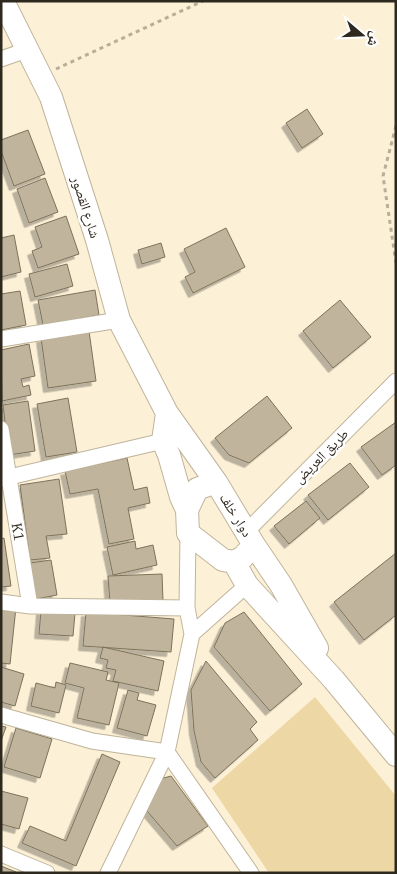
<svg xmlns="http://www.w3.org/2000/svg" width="397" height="874" viewBox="0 0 397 874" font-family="'IBM Plex Serif','Noto Naskh Arabic',serif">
  <defs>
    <filter id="shadow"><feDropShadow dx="-4.5" dy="4.5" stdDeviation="0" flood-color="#0004"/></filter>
  </defs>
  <rect width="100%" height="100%" fill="#fcf0d6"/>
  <!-- green -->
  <path fill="#edd7a5" d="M315 697 396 796V873H269L212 788Z"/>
  <!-- building -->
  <path fill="#c0b59c" stroke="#7d725b" filter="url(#shadow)" d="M307 109 323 134 302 148 286 123Z
    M28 130 45 174 14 186 1 151V140Z
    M45 178 58 212 29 223 17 189Z
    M66 216 79 254 38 268 32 251 42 247 35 227Z
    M226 228 245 267 193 293 185 277 195 272 184 249Z
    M14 235 21 272 1 277V238Z
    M161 243 165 257 142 264 138 250Z
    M67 264 73 286 35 297 29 274Z
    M95 290 99 315 43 325 38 300Z
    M20 291 26 325 1 330V294Z
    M340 300 371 337 333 368 303 331Z
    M89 331 96 381 48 388 41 338Z
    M29 344 35 376 21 379 23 387 29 385 31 395 2 401 1 350Z
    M267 396 292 428 249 463 229 455 215 438Z
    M68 398 77 452 46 457 37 404Z
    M28 401 35 451 9 455 3 405Z
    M396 422V465L382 475 361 447Z
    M127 458 134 490 147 487 150 503 128 508 134 539 109 544 98 489 70 494 65 471Z
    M350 463 369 487 328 520 308 495Z
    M59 479 67 534 46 536 50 558 30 560 20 485Z
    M306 501 320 518 289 544 274 526Z
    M4 538 11 586 1 587V539Z
    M135 541 136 549 153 545 157 565 113 575 107 547Z
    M396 553V615L364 640 334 602Z
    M51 560 57 595 36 599 30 563Z
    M162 574 163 601 110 603 108 576Z
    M1 605 16 607 10 664 1 663Z
    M41 610 75 613 73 636 39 634Z
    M86 612 174 619 171 652 83 646Z
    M244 612 302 684 270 711 214 647 225 623Z
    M103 647 164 661 158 691 113 681 116 670 106 668 108 660 100 658Z
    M206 661 257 722 250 729 258 740 215 778 201 762 194 731 191 690Z
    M70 663 108 672 106 680 119 683 109 725 77 718 84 688 65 683Z
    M1 667 24 674 15 706 1 702Z
    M56 682 66 685 59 713 31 706 36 683 55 688Z
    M128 690 139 693 137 700 156 705 147 736 117 728Z
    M1 726 6 727 1 741Z
    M16 728 52 739 40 778 4 767Z
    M102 754 120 762 76 866 22 843 30 826 66 841Z
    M171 776 208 826 177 846 147 811 160 779Z
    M1 791 28 798 19 829 1 824Z
    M1 866 16 872V873H1Z"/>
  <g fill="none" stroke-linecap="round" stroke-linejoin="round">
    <!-- street casing -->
    <g stroke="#bfb49b" stroke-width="17">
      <path id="street" d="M1 59 27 50
        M1 339 119 320
        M1 429 30 606
        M1 479 163 441
        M247 531 396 381
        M1 602 30 606 187 608
        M192 634 247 585
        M1 715 92 741 167 752 251 873
        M1 854 47 873
        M108 873 167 752 192 634 187 608 188 533"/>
    </g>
    <!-- secondary casing -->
    <g stroke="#bfb49b" stroke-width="24">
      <path id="secondary" d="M3 1 51 97 97 240 119 320 167 413 216 482
        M167 413 163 441 169 455 181 497 187 510
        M216 482 254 545 243 557 234 562 223 560 188 533 187 510 197 489Z
        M254 545 281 585 317 648
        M234 562 247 585 334 680 396 755"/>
    </g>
    <!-- path -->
    <path stroke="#b8ae99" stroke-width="3" stroke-dasharray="4 4" stroke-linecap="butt" d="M56 69 203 1
      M396 126 383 176 396 263"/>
    <!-- street -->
    <use href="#street" stroke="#fff" stroke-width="15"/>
    <!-- secondary -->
    <use href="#secondary" stroke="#fff" stroke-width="22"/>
  </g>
  <g text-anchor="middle" stroke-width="5" stroke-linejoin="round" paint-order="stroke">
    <!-- street labels -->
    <g font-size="14" fill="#2e291f" stroke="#fff">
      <text transform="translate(86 207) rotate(72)" y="5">شارع القصور</text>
      <text transform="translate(321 456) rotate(-45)" y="5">طريق العريض</text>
      <text transform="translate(236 515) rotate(58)" y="5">دوار خلف</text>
      <text transform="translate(18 532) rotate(80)" y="5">K1</text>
    </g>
  </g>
  <!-- border -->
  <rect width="397" height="874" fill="none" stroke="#2e291f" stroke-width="5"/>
  <!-- north arrow -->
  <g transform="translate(362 35) rotate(109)" stroke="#ffffff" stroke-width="4" paint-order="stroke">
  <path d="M0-4L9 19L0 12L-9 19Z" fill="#2e291f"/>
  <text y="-8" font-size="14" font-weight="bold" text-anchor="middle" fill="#2e291f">ش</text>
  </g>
</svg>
